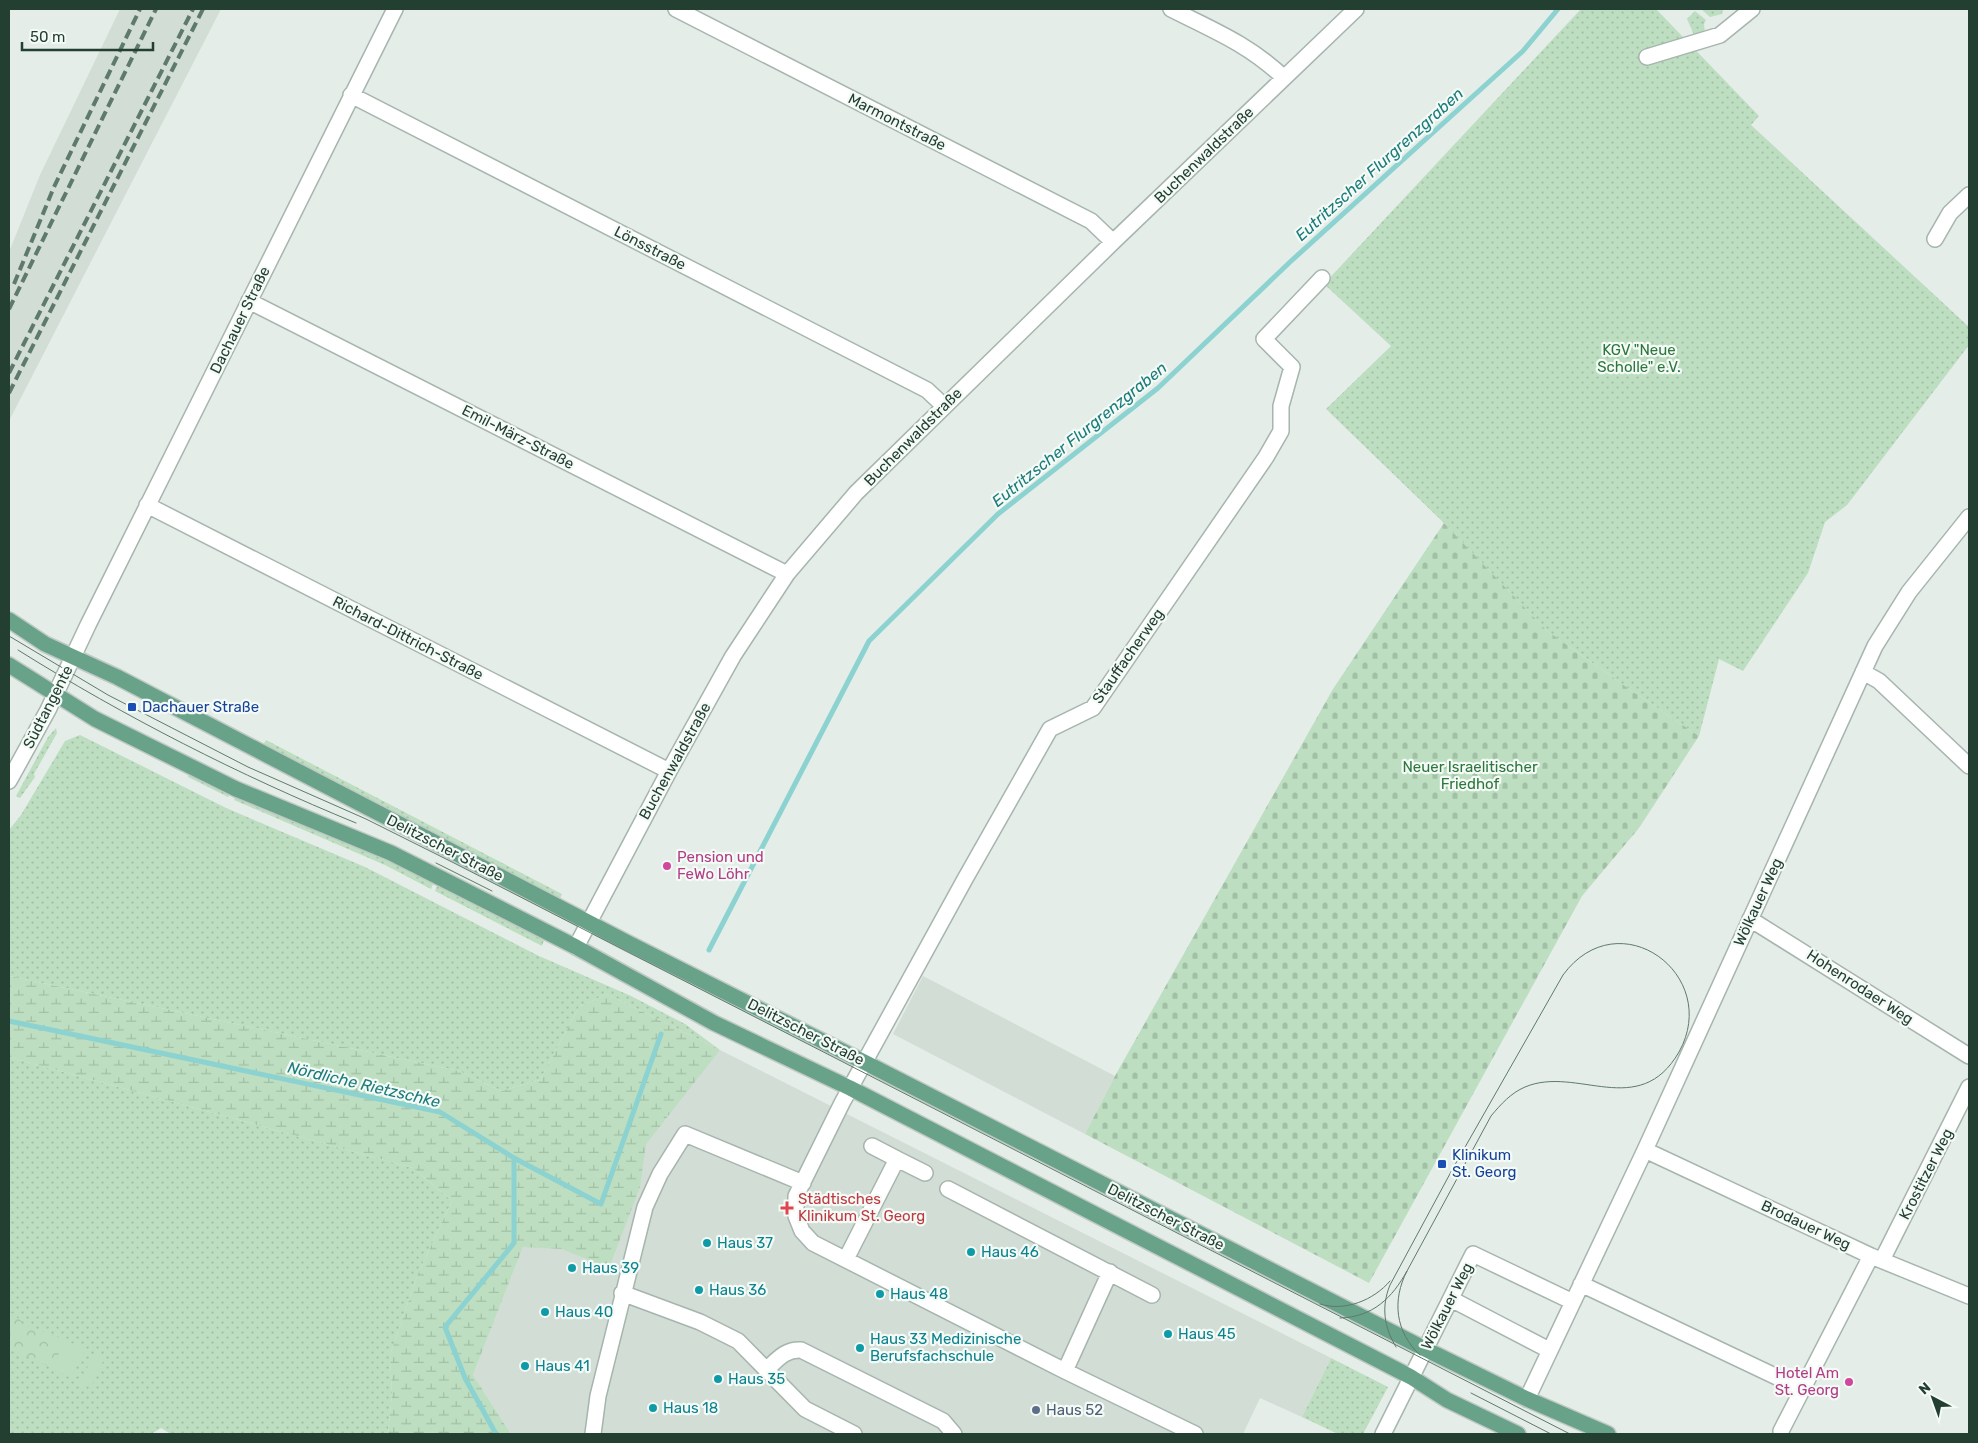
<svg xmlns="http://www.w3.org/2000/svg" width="1978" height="1443" viewBox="0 0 1978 1443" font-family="Rubik,sans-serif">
  <defs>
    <pattern id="grass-dots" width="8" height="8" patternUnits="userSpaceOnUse" patternTransform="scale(1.25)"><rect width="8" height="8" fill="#bddec0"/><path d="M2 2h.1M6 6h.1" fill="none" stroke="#a2c0a5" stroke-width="1.8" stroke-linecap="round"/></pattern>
    <pattern id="forest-crowns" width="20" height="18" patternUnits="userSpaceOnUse" patternTransform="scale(1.25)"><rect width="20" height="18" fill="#bddec0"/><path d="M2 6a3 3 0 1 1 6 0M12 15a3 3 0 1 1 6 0" fill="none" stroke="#a2c0a5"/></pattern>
    <pattern id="wetland-marsh" width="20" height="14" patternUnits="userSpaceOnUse" patternTransform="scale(1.25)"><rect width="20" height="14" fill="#bddec0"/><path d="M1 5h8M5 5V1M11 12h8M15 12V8" fill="none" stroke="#a2c0a5"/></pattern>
    <pattern id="cemetery-stones" width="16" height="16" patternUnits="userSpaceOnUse" patternTransform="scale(1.25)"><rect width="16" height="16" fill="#bddec0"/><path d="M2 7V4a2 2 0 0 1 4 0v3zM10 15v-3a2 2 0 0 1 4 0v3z" fill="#a2c0a5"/></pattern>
  </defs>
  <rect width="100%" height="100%" fill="#e4ede7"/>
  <!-- built -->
  <path fill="#d2ddd6" d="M120 9H221L9 421V252L40 175Z
    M923 976 1115 1076 1085 1134 893 1034Z
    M720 1050 1331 1358 1302 1417 1260 1398 1243 1434H511L473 1375 523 1247 558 1168Z"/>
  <!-- grass -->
  <path fill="url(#grass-dots)" d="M1581 9H1656L1759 116 1751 125 1969 327V345L1847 505 1825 522 1808 573 1743 671 1719 659 1699 736 1629 689 1546 630 1444 523 1326 409 1391 346 1324 284Z
    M1701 9H1723L1722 14 1710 17Z
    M1695 11 1706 20 1704 24 1705 34 1695 37 1687 19Z
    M56 728 57 733 34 774 35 777 20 798 16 796 48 737Z
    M80 735 226 808 365 867 539 956 631 996 685 1024 720 1050 607 994 579 1007 540 1080 501 1091 459 1071 9 976V830L21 815 65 741Z
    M266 740 562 894 559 901 262 747Z
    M190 772 230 792 228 797 188 777Z
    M236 795 387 860 433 884 431 889 385 865 234 800Z
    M437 886 544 940 542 946 435 891Z
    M9 1057 413 1168 452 1201 417 1276 390 1355 392 1393 388 1434H171L161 1428 151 1434H9Z
    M1331 1358 1388 1387 1363 1434H1338L1302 1417Z"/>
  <!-- forest -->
  <path fill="url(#forest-crowns)" d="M9 1311 31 1329 38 1330 66 1340 52 1368 9 1348Z"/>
  <!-- wetland -->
  <path fill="url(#wetland-marsh)" d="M9 976 459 1071 501 1091 540 1080 579 1007 607 994 720 1050 646 1144 640 1187 609 1268 562 1249 523 1247 473 1375 511 1434H388L392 1393 390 1355 417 1276 452 1201 413 1168 9 1057Z"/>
  <!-- cemetery -->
  <path fill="url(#cemetery-stones)" d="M1444 523 1546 630 1629 689 1699 736 1639 828 1582 896 1369 1283 1085 1134 1115 1076 1333 689Z"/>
  <!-- pitch -->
  <path fill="#bddec0" d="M66 1340 85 1350 71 1378 52 1368Z
    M94 1354 104 1359 91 1388 80 1383Z"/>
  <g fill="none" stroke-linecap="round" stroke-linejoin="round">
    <!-- stream -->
    <path stroke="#8cd2d0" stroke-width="5" d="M709 950 869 641 998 514 1158 388 1290 262 1523 51 1558 9
      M9 1021 440 1112 514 1158 601 1204 661 1034
      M496 1434 465 1378 445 1327 514 1243V1158"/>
    <!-- minor casing -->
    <g stroke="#a6b5ad" stroke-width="18">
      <path id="minor" d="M676 9 1091 221 1113 242
        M1171 9C1213 30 1250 45 1284 78
        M1647 57 1720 35 1752 9
        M351 95 927 390 944 406
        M1935 239 1950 213 1969 195
        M249 301 787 574
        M147 505 669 771
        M1863 672 1879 681 1969 766
        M9 781 48 710 88 625 395 9
        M1750 919 1969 1056
        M576 947 669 771 733 656 787 574 856 493 1113 242 1356 9
        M872 1146 897 1159
        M1645 1150 1871 1256 1969 1296
        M948 1189 1152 1295
        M846 1259 897 1159 925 1173
        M1882 1260 1969 1087
        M1581 1284 1802 1389
        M622 1293 700 1322 738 1341 805 1409 854 1434
        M1451 1299 1549 1350
        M766 1370C777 1360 785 1349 801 1350L943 1421 954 1434
        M1065 1371 1110 1272
        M1527 1399 1645 1150 1875 646 1909 592 1969 517
        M1781 1431 1871 1256
        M593 1434 598 1396 645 1207 660 1174 685 1134 803 1183
        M1195 1434 1065 1371 813 1243 802 1231 796 1216V1196L842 1103 965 879 1050 729 1093 708 1266 457 1281 431V406L1292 367 1264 339 1322 278
        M1383 1434 1473 1254 1573 1302"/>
    </g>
    <!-- major casing -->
    <g stroke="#c1c9c6" stroke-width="18">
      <path id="major" d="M9 620 45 644 117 677 628 943 864 1062 1425 1349 1527 1399 1608 1434
        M9 665 95 719 236 789 391 853 466 891 576 947 714 1023 850 1088 1411 1377 1447 1400 1518 1434"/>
    </g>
    <!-- minor -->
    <use href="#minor" stroke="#fff" stroke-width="15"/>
    <!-- major -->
    <use href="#major" stroke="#68a389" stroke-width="15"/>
    <!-- tram -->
    <path stroke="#5e7a6d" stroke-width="1" d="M9 636 108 695 248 767 366 819 456 864 1570 1434
      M18 650C125 717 239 775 356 823
      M436 863 492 891
      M1320 1304C1345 1312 1374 1300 1390 1281
      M1340 1318C1373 1317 1392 1298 1407 1271 1392 1300 1395 1332 1420 1355
      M1396 1347C1384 1327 1381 1307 1390 1285L1452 1170 1563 975C1619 899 1722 975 1679 1052 1639 1121 1577 1065 1525 1087 1511 1093 1501 1104 1491 1116L1407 1271
      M1471 1393 1551 1434"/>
    <!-- rail -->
    <path stroke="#5e7a6d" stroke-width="4" stroke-dasharray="10 5" stroke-linecap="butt" d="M14 284 54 187 140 9
      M9 309 156 9
      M9 373 193 9
      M9 393 203 9"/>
  </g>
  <!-- markers -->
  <g fill="#1a4fb4" stroke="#f4faf6" stroke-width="2">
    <rect x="127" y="702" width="10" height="10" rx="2.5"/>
    <rect x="1437" y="1159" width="10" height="10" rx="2.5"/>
  </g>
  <g fill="#d1479c" stroke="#f4faf6" stroke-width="2">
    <circle cx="667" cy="866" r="5"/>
    <circle cx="1849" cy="1382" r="5"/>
  </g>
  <path fill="#e0444e" stroke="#f4faf6" stroke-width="2" d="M784.5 1200.5h5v5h5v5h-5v5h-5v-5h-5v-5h5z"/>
  <g fill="#0f9aa8" stroke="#f4faf6" stroke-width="2">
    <circle cx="707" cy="1243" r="5"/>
    <circle cx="971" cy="1252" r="5"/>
    <circle cx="572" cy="1268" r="5"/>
    <circle cx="699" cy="1290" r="5"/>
    <circle cx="880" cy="1294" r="5"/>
    <circle cx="545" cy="1312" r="5"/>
    <circle cx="1168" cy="1334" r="5"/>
    <circle cx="860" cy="1348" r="5"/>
    <circle cx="525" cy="1366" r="5"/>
    <circle cx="718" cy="1379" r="5"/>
    <circle cx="653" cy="1408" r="5"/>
  </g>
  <circle fill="#5c6f8a" stroke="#f4faf6" stroke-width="2" cx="1036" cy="1410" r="5"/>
  <g text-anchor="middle" stroke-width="4.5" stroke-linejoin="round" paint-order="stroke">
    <!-- street labels -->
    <g font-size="15" fill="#233f32" stroke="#f4faf6">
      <text transform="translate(897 122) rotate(27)" y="5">Marmontstraße</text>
      <text transform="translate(1204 155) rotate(-44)" y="5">Buchenwaldstraße</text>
      <text transform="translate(650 248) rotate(27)" y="5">Lönsstraße</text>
      <text transform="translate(240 320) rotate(-64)" y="5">Dachauer Straße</text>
      <text transform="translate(518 437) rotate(27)" y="5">Emil-März-Straße</text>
      <text transform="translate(913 437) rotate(-45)" y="5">Buchenwaldstraße</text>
      <text transform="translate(408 638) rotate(27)" y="5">Richard-Dittrich-Straße</text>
      <text transform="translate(1128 656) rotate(-55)" y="5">Stauffacherweg</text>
      <text transform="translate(48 707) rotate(-63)" y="5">Südtangente</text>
      <text transform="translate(675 761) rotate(-61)" y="5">Buchenwaldstraße</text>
      <text transform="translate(445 848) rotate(27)" y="5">Delitzscher Straße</text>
      <text transform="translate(1758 902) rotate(-65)" y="5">Wölkauer Weg</text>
      <text transform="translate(1860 987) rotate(33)" y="5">Hohenrodaer Weg</text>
      <text transform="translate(806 1032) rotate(27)" y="5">Delitzscher Straße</text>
      <text transform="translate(1926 1174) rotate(-63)" y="5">Krostitzer Weg</text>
      <text transform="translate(1166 1217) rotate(27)" y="5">Delitzscher Straße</text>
      <text transform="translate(1806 1225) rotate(25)" y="5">Brodauer Weg</text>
      <text transform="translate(1447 1306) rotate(-63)" y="5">Wölkauer Weg</text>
    </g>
    <!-- park labels -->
    <g font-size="15" fill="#2d763c" stroke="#f4faf6">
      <text x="1639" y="355">KGV "Neue<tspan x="1639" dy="17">Scholle" e.V.</tspan></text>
      <text x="1470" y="772">Neuer Israelitischer<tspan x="1470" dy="17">Friedhof</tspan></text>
    </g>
    <!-- transit labels -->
    <g font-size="15" fill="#164399" stroke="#f4faf6" text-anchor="start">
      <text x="142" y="712">Dachauer Straße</text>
      <text x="1452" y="1160">Klinikum<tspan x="1452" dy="17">St. Georg</tspan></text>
    </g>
    <!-- hotel labels -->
    <g font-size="15" fill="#b23c85" stroke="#f4faf6" text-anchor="start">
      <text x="677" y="862">Pension und<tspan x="677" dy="17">FeWo Löhr</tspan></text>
      <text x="1839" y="1378" text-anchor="end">Hotel Am<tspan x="1839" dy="17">St. Georg</tspan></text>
    </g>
    <!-- health labels -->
    <g font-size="15" fill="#be3a42" stroke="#f4faf6" text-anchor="start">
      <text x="798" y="1204">Städtisches<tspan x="798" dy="17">Klinikum St. Georg</tspan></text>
    </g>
    <!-- culture labels -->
    <g font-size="15" fill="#0d838f" stroke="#f4faf6" text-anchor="start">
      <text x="717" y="1248">Haus 37</text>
      <text x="981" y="1257">Haus 46</text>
      <text x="582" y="1273">Haus 39</text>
      <text x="709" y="1295">Haus 36</text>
      <text x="890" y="1299">Haus 48</text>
      <text x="555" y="1317">Haus 40</text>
      <text x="1178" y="1339">Haus 45</text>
      <text x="870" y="1344">Haus 33 Medizinische<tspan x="870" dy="17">Berufsfachschule</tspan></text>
      <text x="535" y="1371">Haus 41</text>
      <text x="728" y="1384">Haus 35</text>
      <text x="663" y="1413">Haus 18</text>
    </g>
    <!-- service labels -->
    <g font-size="15" fill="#4e5e75" stroke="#f4faf6" text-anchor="start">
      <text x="1046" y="1415">Haus 52</text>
    </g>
    <!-- water labels -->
    <g font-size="16" font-style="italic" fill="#1c7c7b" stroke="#f4faf6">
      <text transform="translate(1379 164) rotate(-42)" y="6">Eutritzscher Flurgrenzgraben</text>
      <text transform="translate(1079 434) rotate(-39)" y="6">Eutritzscher Flurgrenzgraben</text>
      <text transform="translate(364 1084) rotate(13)" y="6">Nördliche Rietzschke</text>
    </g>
  </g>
  <!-- border -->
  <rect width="1978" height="1443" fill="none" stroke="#233f32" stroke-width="20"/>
  <!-- north arrow -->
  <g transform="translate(1933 1398) rotate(319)" stroke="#f4faf6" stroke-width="4" paint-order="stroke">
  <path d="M0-4L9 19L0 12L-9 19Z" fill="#233f32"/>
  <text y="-8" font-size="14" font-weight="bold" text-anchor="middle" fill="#233f32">N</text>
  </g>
  <!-- scale -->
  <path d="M22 42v8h131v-8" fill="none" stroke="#233f32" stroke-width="2.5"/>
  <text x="30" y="42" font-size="15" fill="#233f32" stroke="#f4faf6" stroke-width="4" paint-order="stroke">50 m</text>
</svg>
